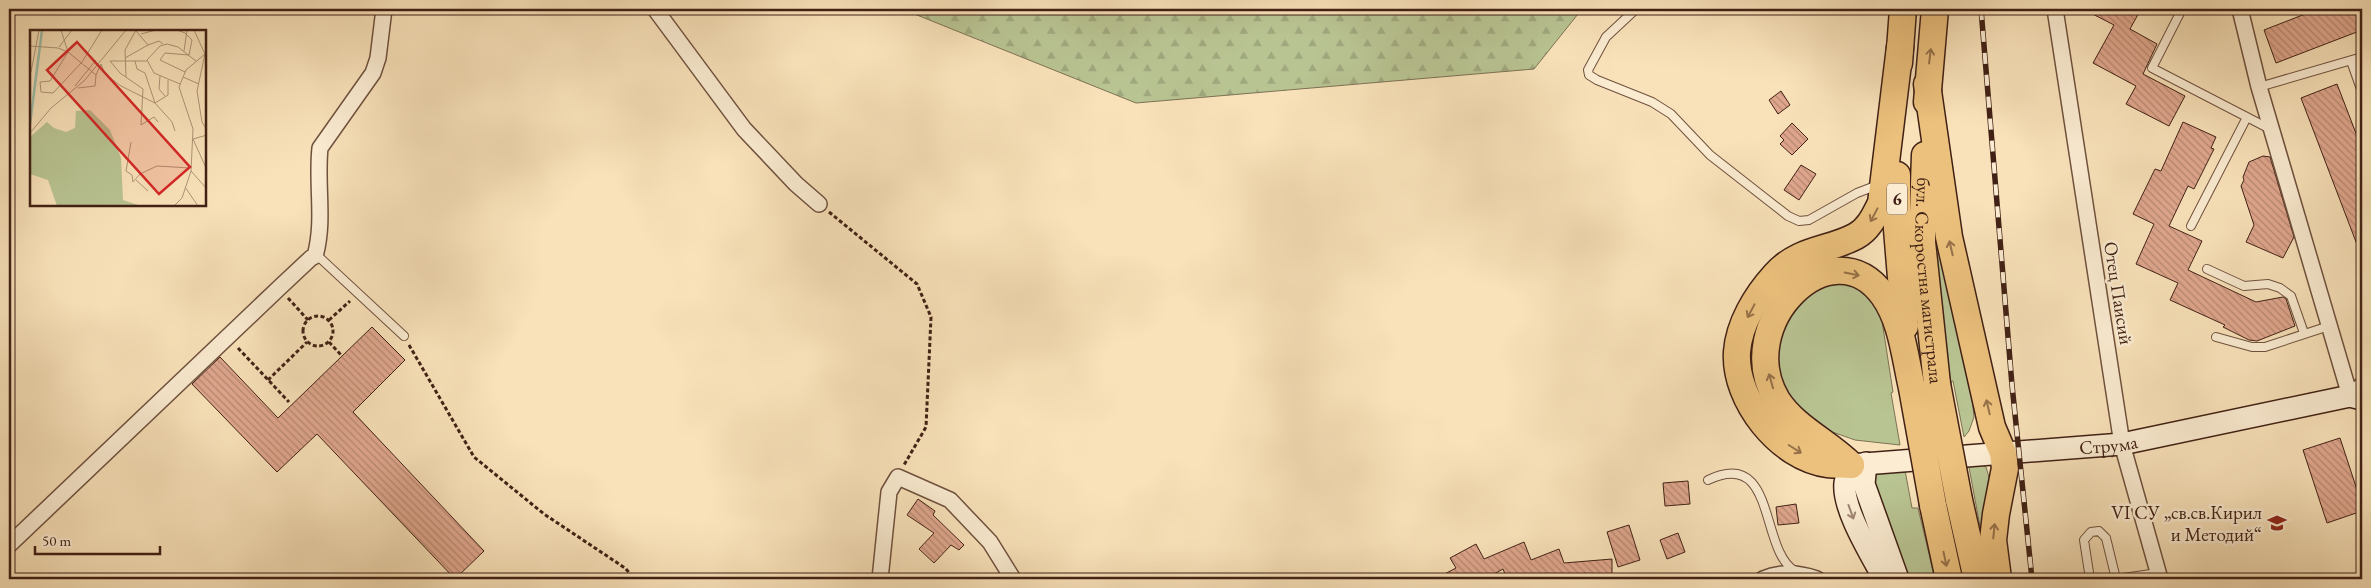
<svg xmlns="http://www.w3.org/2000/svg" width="2371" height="588" viewBox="0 0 2371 588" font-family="'EB Garamond',serif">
  <defs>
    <pattern id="forest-firs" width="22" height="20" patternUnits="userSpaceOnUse" patternTransform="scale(1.25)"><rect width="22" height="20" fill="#b9c493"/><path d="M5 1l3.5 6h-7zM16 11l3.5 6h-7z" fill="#a0a87e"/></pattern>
    <pattern id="building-back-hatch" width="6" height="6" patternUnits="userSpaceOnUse" patternTransform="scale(1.25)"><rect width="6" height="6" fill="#e0a78e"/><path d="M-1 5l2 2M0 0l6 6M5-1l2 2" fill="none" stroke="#b78873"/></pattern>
  </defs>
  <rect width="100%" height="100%" fill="#f9e2ba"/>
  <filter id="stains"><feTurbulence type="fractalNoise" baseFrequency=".004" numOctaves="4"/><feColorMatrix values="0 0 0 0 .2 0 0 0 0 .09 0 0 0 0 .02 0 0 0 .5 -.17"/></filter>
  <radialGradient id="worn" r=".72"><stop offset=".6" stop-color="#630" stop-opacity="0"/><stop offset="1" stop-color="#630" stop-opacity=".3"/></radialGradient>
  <!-- grass -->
  <path fill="#b9c493" stroke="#7d7254" d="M1941 236 1969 370 1974 417 1969 431 1964 437 1953 381 1948 382 1931 244 1935 237Z
    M1854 280 1880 308 1893 392 1891 393 1900 445 1855 440 1821 428 1790 402 1775 372 1776 327 1796 301 1831 281Z
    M1968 462H1976L1986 467 1989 477 1984 510 1985 553Z
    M1904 465 1912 508H1918L1935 579H1906L1869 484 1877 468Z"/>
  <!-- forest -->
  <path fill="url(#forest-firs)" stroke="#7d7254" d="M902 9H1582L1534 69 1136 103Z"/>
  <!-- building -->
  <path fill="url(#building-back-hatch)" stroke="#412115" d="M2083 9H2141L2130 29 2157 44 2143 74 2185 96 2169 126 2126 104 2136 86 2093 63 2114 25Z
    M2318 9H2362V30L2276 63 2264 30Z
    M2337 84 2362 149 2361 255 2301 98Z
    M1781 91 1790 105 1778 114 1769 100Z
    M2183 122 2216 137 2211 148 2214 149 2194 189 2188 186 2169 226 2202 241 2188 270 2256 302 2283 297 2286 299 2295 326 2257 341 2249 340 2223 327 2225 325 2170 300 2178 283 2136 264 2154 224 2133 214 2155 169 2161 171Z
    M1792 123 1808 139 1792 155 1780 144 1784 140 1780 136Z
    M2263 156 2270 157 2294 237 2283 258 2246 242 2254 225 2241 186 2244 180 2243 177 2249 162Z
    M1801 165 1816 174 1799 200 1784 190Z
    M372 327 405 360 353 412 484 551 455 579 317 434 277 472 192 384 220 357 278 418Z
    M2340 438 2362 505V511L2327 523 2303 450Z
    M1688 481 1690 504 1665 506 1663 483Z
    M918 499 935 511 933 515 964 545 959 550 951 545 934 563 919 549 934 533 907 515Z
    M1796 504 1799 523 1778 525 1776 507Z
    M1629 525 1640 560 1618 567 1607 532Z
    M1678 533 1685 552 1667 559 1660 540Z
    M1524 542 1531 560 1559 549 1564 563 1612 559V579H1586L1585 573 1569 579H1547L1545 573 1531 579H1507L1503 569 1485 579H1435L1456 568 1450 558 1476 544 1484 559Z"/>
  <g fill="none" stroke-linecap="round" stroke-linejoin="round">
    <!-- lane casing -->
    <g stroke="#6f513e" stroke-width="10">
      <path id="lane" d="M1636 9 1606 37 1588 70 1589 75 1597 80 1652 102 1671 114 1710 155 1788 216 1799 221 1809 220 1857 193 1878 185
        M2182 9 2152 68 2270 129
        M2351 61 2362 92
        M2259 87 2362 57
        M2191 226 2247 117
        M315 256 319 257 404 336
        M2207 269 2244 286 2268 284 2280 288 2291 296 2304 333
        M2216 337 2252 347H2265L2329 326
        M1708 480C1777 447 1759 550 1795 571
        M2090 579 2084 540 2091 532 2099 531 2106 538 2116 579
        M2116 579 2158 573"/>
    </g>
    <!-- street casing -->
    <g stroke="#6f513e" stroke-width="18">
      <path id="street" d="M655 9 744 129 796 184 819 204
        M2055 9 2122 444 2160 579
        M2240 9 2259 87 2350 396 2362 385
        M9 545 279 288 311 258 315 256C325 221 316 184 320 148L373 73 378 58 384 9
        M880 579 889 492 898 477 950 500 990 542 1013 579
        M1763 579C1781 571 1799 573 1817 579"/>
    </g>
    <!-- secondary casing -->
    <g stroke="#412115" stroke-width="24">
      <g id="secondary">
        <path d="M1866 463 1864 484 1898 579"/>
        <path id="s1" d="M1884 579C1872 556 1842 509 1845 483 1846 477 1849 471 1851 465L2122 444 2350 396 2362 399"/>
      </g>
    </g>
    <!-- highway casing -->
    <g stroke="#412115" stroke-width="29">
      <g id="highway">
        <path d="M1899 63 1903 9"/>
        <path d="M1927 84 1949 237 1992 427 2003 453 2005 468 1996 514 1993 540 1998 579"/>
        <path d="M1927 102 1935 9"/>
        <path id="s2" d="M1925 155 1922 242 1937 384"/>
        <path d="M1897 175V229L1905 326"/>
        <path d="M1851 465C1844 464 1836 465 1828 464 1780 458 1734 400 1737 352 1739 324 1756 296 1775 275 1799 248 1829 251 1856 236 1869 229 1875 215 1881 203L1900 47"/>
        <path d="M1851 465C1828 442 1795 428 1777 400 1731 324 1831 224 1883 295 1902 321 1905 358 1912 388"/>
        <path d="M1959 500 1977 579"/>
        <path d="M1933 505 1949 579"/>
      </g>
    </g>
    <!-- path -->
    <path stroke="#412115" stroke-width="3" stroke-dasharray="4 2.5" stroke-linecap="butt" d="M829 212 917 284 931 317 926 427 904 465
      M288 298 308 320
      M303 331a15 15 0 1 1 30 0a15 15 0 1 1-30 0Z
      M329 320 350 301
      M329 342 342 356
      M409 345 474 457 544 514 625 568 635 579
      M238 348 289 402
      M268 380 307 342"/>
    <!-- lane -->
    <use href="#lane" stroke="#fbecd2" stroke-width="8"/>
    <!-- street -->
    <use href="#street" stroke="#fbecd2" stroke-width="15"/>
    <!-- secondary -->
    <use href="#secondary" stroke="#fbecd2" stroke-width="21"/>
    <!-- highway -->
    <use href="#highway" stroke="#ecc17d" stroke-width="26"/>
    <!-- rail casing -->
    <g stroke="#412115" stroke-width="5.5">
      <path id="rail" d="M1981 9 2012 385 2032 579"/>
    </g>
    <!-- rail -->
    <use href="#rail" stroke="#fbecd2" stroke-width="4" stroke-dasharray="11" stroke-linecap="butt"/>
    <!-- highway-bridge casing -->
    <g stroke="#412115" stroke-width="29" stroke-linecap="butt">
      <path id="highway-bridge" d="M1937 384 1959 500
        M1912 388 1933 505"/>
    </g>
    <!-- highway-bridge -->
    <use href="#highway-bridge" stroke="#ecc17d" stroke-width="26"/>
  </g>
  <!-- one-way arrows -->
  <defs><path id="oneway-shaft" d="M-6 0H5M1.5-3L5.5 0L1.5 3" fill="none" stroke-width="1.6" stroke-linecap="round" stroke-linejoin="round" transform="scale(1.25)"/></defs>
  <g stroke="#967149">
    <use href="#oneway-shaft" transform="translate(1930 56) rotate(-83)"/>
    <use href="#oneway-shaft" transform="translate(1874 215) rotate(118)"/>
    <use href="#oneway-shaft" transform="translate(1951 248) rotate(-103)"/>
    <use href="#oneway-shaft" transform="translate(1852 274) rotate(11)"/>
    <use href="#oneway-shaft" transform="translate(1751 311) rotate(118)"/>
    <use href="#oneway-shaft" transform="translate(1771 381) rotate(-106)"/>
    <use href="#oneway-shaft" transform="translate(1988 407) rotate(-103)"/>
    <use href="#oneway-shaft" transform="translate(1795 449) rotate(32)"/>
    <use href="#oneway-shaft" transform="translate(1994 531) rotate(-84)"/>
    <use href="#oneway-shaft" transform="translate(1945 559) rotate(78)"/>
  </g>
  <use stroke="#9e8674" href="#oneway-shaft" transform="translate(1851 512) rotate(70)"/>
  <!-- icons -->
  <defs>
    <g id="school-bare" transform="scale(1.5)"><path d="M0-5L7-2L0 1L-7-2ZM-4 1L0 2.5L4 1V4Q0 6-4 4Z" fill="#8f2418" stroke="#fbecd2" stroke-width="2.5" paint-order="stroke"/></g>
  </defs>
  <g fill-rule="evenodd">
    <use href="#school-bare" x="2277" y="523"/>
  </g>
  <g text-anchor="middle" stroke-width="5" stroke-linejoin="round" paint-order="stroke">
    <!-- shield labels -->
    <rect fill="#fbecd2" stroke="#795e4e" stroke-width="1" x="1887" y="183.5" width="20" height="31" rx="4"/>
    <g font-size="18" font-weight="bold" fill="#412115">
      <text x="1897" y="205">6</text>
    </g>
    <!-- street labels -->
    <g font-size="19" fill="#412115" stroke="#fbecd2">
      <text dy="7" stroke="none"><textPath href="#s2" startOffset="126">бул. Скоростна магистрала</textPath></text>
      <text transform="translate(2119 293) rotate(81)" y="7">Отец Паисий</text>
      <text dy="7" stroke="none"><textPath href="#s1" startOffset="382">Струма</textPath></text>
    </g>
    <!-- poi labels -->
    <g font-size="19" fill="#412115" stroke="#fbecd2" text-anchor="end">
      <text x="2262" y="519">VI СУ „св.св.Кирил<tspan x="2262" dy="22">и Методий“</tspan></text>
    </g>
  </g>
  <!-- overview -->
  <g transform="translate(30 30)">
    <rect width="176" height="176" fill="#f9e2ba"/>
    <path d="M60 80 80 100 91 128 93 170 111 176H27L18 150 0 144V107L17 92 24 98 36 102 45 98 46 81Z" fill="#b9c493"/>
    <path fill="none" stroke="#9ebfab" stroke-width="2.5" d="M0 94 12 0"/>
    <path fill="none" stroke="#af9578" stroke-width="1" d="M31 0 38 22 66 45 71 34M147 0 155 3 162 10 159 25 135 23 130 30 155 42M164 0 175 24 167 61 172 92 177 100M106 1 118 15M111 4 126 0M0 16 28 18 38 22 20 51 10 52 11 62 23 63 52 32 72 0M29 17 42 0M154 21 157 0M175 24 156 40 149 57 163 99 161 141 177 159M95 28 118 15 129 11 133 14M80 31 90 43 113 59 111 95 124 87 128 92M80 31H117M105 31 107 39 115 43 125 73 142 92 145 101M71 34 75 44 91 56 125 73 138 65V50M1 42 9 0M130 46 129 59 135 66M96 47 95 20 106 0M153 47 169 54M150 54 124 43 117 30 130 16 137 14 148 17 166 31M45 56 66 30M48 58 65 56 66 45M0 103 21 78 54 51 96 0M177 105 163 109 177 140M101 112 96 141 102 145 103 152 110 144 127 136 160 138M106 150 118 161M155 157 168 176M144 176 152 168 161 141"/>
    <path fill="#d62828" fill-opacity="0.15" stroke="#d62828" stroke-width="2.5" d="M47 12 160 137 129 164 17 40Z"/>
    <rect width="176" height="176" fill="none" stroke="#412115" stroke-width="2.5"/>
  </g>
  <!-- margin -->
  <rect width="2371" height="588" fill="none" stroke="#f9e2ba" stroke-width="30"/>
  <rect x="10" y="10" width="2351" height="568" fill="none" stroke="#412115" stroke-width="2.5"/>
  <rect x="15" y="15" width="2341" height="558" fill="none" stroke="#412115"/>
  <!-- scale -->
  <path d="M35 546v8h125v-8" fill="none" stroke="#412115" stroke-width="2.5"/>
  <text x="42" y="546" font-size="15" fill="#412115" stroke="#fbecd2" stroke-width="4" paint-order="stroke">50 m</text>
  <rect width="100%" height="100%" filter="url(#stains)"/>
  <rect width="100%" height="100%" fill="url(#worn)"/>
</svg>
